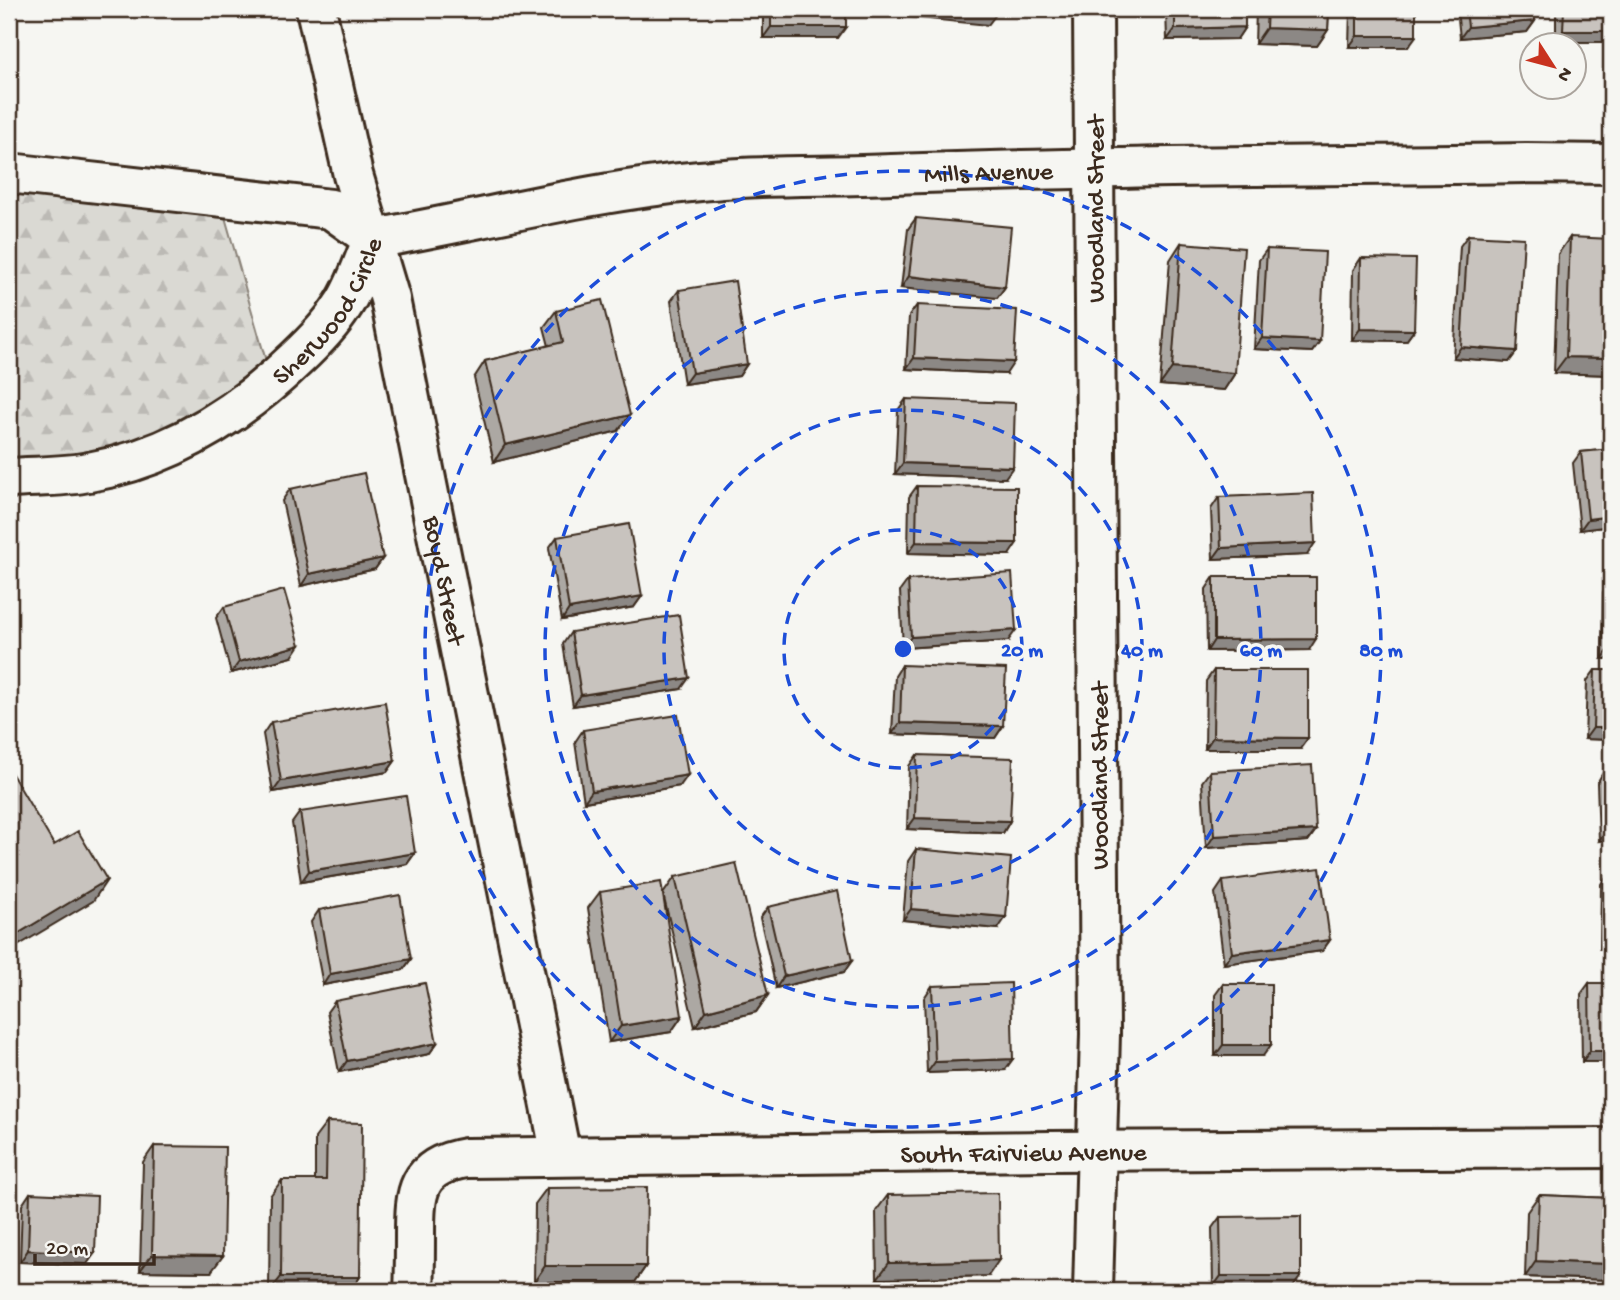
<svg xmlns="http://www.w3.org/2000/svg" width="1620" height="1300" viewBox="0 0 1620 1300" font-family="'Gochi Hand',sans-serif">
  <defs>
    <pattern id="forest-firs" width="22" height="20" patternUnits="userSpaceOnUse" patternTransform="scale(1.75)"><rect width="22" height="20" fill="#dad9d3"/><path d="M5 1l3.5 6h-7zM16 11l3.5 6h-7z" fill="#bcbab5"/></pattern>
  </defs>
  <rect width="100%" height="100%" fill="#f6f6f2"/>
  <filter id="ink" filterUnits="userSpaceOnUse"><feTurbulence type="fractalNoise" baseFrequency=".0143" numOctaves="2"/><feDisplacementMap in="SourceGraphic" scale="14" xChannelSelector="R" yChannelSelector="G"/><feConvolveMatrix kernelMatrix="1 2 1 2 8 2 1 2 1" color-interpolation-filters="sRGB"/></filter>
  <g filter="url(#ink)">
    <!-- forest -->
    <path fill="url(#forest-firs)" stroke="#8a8278" stroke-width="2" d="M9 173 219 196 272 382 231 414 9 478Z"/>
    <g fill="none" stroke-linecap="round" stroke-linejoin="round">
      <!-- minor casing -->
      <g stroke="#3b2a1e" stroke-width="44">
        <g id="minor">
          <path id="s1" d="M316 9 353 175 390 299 561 1156"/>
          <path d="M9 173 331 209 373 239"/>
          <path id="s2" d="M373 239C482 220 590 191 700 181 764 174 828 177 892 174 1103 166 1315 166 1526 163L1611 164"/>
          <path id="s3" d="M9 478C35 476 63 477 89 472 169 458 238 415 296 359 312 344 330 326 342 307 356 287 363 261 373 239"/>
          <path id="s4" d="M414 1291C415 1273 415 1254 415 1235 415 1192 416 1166 466 1158L1050 1151 1611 1148"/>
          <path d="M1093 1291 1100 1034 1093 9"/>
        </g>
      </g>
      <!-- minor -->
      <use href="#minor" stroke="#f6f6f2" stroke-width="38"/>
    </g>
    <!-- wall -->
    <path fill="#aca8a3" stroke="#3b2a1e" stroke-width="2" d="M763 9H846L838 38H763Z
      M1166 9H1245V27L1237 39 1167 40Z
      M1256 9H1329L1328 30 1317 46 1255 44Z
      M1350 9H1416L1408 47H1349Z
      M1457 9H1534L1535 21 1527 32 1460 38Z
      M1556 9H1611L1556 42Z
      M916 218 1005 287 997 298 901 288 908 229Z
      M1468 235 1517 351 1509 362 1453 358 1460 246Z
      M1570 237 1611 375 1554 373 1558 254Z
      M1181 243 1235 373 1224 390 1160 385 1170 260Z
      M1267 249 1320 341 1312 352 1254 349 1259 260Z
      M1361 258 1414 330 1406 341 1352 340 1353 270Z
      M679 290 747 364 739 376 684 384 671 301Z
      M917 305 1006 374 906 369 909 316Z
      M556 311 618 431 494 462 474 378 485 361 549 346 544 327Z
      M906 399 1005 478 895 474 898 410Z
      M1611 449V526L1580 530 1573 463 1581 452Z
      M917 486 1009 555 908 553 909 497Z
      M290 489 383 558 375 569 301 586 282 501Z
      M1219 497 1307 555 1213 559 1211 509Z
      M557 537 642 596 634 607 562 620 549 548Z
      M1214 577 1309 650 1207 651 1206 589Z
      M908 580 1008 641 903 648 900 591Z
      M1611 581V659H1602L1603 592Z
      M224 607 292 657 231 673 216 618Z
      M571 632 681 689 573 706 563 644Z
      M902 665 1003 726 995 738 892 734 895 676Z
      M1214 670 1300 749H1205L1206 681Z
      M1595 670H1611V740L1585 739 1587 681Z
      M271 722 395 761 387 772 273 792 263 734Z
      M583 730 680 786 584 802 575 742Z
      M917 755 1010 821 1003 833 907 829 909 766Z
      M1210 771 1316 830 1308 841 1206 848 1202 782Z
      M1604 771 1611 840 1599 841 1597 783Z
      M300 812 415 853 407 864 301 882 292 823Z
      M916 849 998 929 903 920 908 861Z
      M1609 872H1611V949H1600L1601 884Z
      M675 877 768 995 756 1012 695 1027 663 894Z
      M1223 881 1330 940 1322 951 1224 964 1215 893Z
      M600 892 682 1016 671 1032 609 1042 588 908Z
      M768 907 844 972 776 988 760 918Z
      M319 910 411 959 403 970 323 985 311 922Z
      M1589 983 1611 1062H1582L1581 994Z
      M1223 984 1263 1056H1215V995Z
      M932 986 1005 1070 927 1073 924 998Z
      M335 1001 437 1043 429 1054 339 1072 327 1012Z
      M327 1122 360 1277 350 1291H269L270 1196 282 1180H315V1138Z
      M154 1146 211 1272 140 1271 143 1162Z
      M547 1188 646 1266 635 1282H534L535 1204Z
      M30 1193 87 1264 20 1262 22 1205Z
      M888 1195 988 1276 877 1279 876 1211Z
      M1539 1195 1611 1198V1280L1525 1277 1527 1212Z
      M1220 1217 1293 1287H1213L1212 1228Z"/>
    <!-- shaded-wall -->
    <path fill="#8c8885" stroke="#3b2a1e" stroke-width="2" d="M893 9H1000L988 25 889 15Z
      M1535 21 1527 32 1460 38 1468 27Z
      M771 27H846L838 38H763Z
      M1245 27 1237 39 1167 40 1175 29Z
      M1266 28 1328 30 1317 46 1255 44Z
      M1563 31H1611V42H1556Z
      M1357 36H1416L1408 47H1349Z
      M909 276 1005 287 997 298 901 288Z
      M1360 329 1414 330 1406 341 1352 340Z
      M1262 338 1320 341 1312 352 1254 349Z
      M1461 347 1517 351 1509 362 1453 358Z
      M1566 357 1611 358V375L1554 373Z
      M914 358 1014 362 1006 374 906 369Z
      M747 364 739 376 684 384 692 373Z
      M1172 368 1235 373 1224 390 1160 385Z
      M630 415 618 431 494 462 505 445Z
      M903 463 1013 467 1005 478 895 474Z
      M1611 516V526L1580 530 1588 519Z
      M916 542 1017 543 1009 555 908 553Z
      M1315 543 1307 555 1213 559 1221 548Z
      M383 558 375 569 301 586 309 574Z
      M642 596 634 607 562 620 569 609Z
      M1016 630 1008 641 903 648 911 637Z
      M1316 639 1309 650 1207 651 1214 640Z
      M300 645 292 657 231 673 239 662Z
      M1610 648H1611V659H1602Z
      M689 678 681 689 573 706 581 695Z
      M900 723 1003 726 995 738 892 734Z
      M1593 728H1611V740L1585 739Z
      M1213 737 1308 738 1300 749H1205Z
      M395 761 387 772 273 792 281 781Z
      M688 775 680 786 584 802 592 791Z
      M915 818 1010 821 1003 833 907 829Z
      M1611 829V840L1599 841 1606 830Z
      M1316 830 1308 841 1206 848 1214 836Z
      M415 853 407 864 301 882 309 871Z
      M107 880 93 901 9 951V939Z
      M911 909 1006 917 998 929 903 920Z
      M1608 938H1611V949H1600Z
      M1330 940 1322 951 1224 964 1232 953Z
      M411 959 403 970 323 985 330 974Z
      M852 961 844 972 776 988 784 976Z
      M768 995 756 1012 695 1027 706 1011Z
      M682 1016 671 1032 609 1042 621 1026Z
      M437 1043 429 1054 339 1072 347 1061Z
      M1223 1045H1271L1263 1056H1215Z
      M1590 1051H1611V1062H1582Z
      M1013 1059 1005 1070 927 1073 935 1062Z
      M28 1250 95 1253 87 1264 20 1262Z
      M152 1255 223 1256 211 1272 140 1271Z
      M999 1260 988 1276 877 1279 889 1263Z
      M1536 1261 1611 1264V1280L1525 1277Z
      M545 1266H646L635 1282H534Z
      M1221 1276H1301L1293 1287H1213Z
      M281 1277H360L350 1291H270Z"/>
    <!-- building -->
    <path fill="#c8c3be" stroke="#3b2a1e" stroke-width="2" d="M771 9H846V27H771Z
      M1175 9H1245V27L1175 29Z
      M1267 9H1329L1328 30 1266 28Z
      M1357 9H1416V36H1357Z
      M1466 9H1534L1535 21 1468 27Z
      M1564 9H1611V31H1563Z
      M916 218 1011 227 1005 287 909 276Z
      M1468 235 1524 238 1517 351 1461 347Z
      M1570 237 1611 239V358L1566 357Z
      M1181 243 1244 248 1235 373 1172 368Z
      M1267 249 1325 252 1320 341 1262 338Z
      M1361 258 1416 259 1414 330 1360 329Z
      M735 281 747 364 692 373 679 290Z
      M602 300 630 415 505 445 485 361 563 342 556 311Z
      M917 305 1017 310 1014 362 914 358Z
      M906 399 1015 403 1013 467 903 463Z
      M1611 449V516L1588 519 1581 452Z
      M364 473 383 558 309 574 290 489Z
      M917 486 1017 487V543L916 542Z
      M1313 493 1315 543 1221 548 1219 497Z
      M629 524 642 596 569 609 557 537Z
      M1012 573 1016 630 911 637 908 580Z
      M1214 577H1316V639L1214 640Z
      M1611 581V648H1610Z
      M284 590 300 645 239 662 224 607Z
      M679 615 689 678 581 695 571 632Z
      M902 665 1006 669 1003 726 900 723Z
      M1214 670H1308V738L1213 737Z
      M1595 670H1611V728H1593Z
      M385 702 395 761 281 781 271 722Z
      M678 715 688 775 592 791 583 730Z
      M917 755 1013 758 1010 821 915 818Z
      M1312 765 1316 830 1214 836 1210 771Z
      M9 769 54 845 78 831 107 880 9 939Z
      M1604 771H1611V829L1606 830Z
      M406 796 415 853 309 871 300 812Z
      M916 849 1011 858 1006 917 911 909Z
      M736 863 768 995 706 1011 675 877Z
      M1320 868 1330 940 1232 953 1223 881Z
      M1609 872H1611V938H1608Z
      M661 882 682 1016 621 1026 600 892Z
      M837 891 852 961 784 976 768 907Z
      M400 895 411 959 330 974 319 910Z
      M425 983 437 1043 347 1061 335 1001Z
      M1011 983 1013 1059 935 1062 932 986Z
      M1589 983H1611V1051H1590Z
      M1223 984H1271V1045H1223Z
      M327 1122 362 1123 360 1277H281L282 1180H326Z
      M154 1146 225 1147 223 1256 152 1255Z
      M647 1187 646 1266H545L547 1188Z
      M30 1193 97 1196 95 1253 28 1250Z
      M998 1193 999 1260 889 1263 888 1195Z
      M1539 1195 1611 1198V1264L1536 1261Z
      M1301 1216V1276H1221L1220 1217Z"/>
  </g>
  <!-- distance rings -->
  <g fill="none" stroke="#1d4ed8" stroke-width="3.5" stroke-dasharray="12 9">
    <circle cx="903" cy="649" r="119"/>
    <circle cx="903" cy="649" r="239"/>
    <circle cx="903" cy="649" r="358"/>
    <circle cx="903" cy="649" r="478"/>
  </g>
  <g text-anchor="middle" stroke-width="7" stroke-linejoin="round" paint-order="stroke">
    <!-- street labels -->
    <g font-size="26" fill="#3b2a1e" stroke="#f6f6f2">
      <text dy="9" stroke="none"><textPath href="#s2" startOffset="621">Mills Avenue</textPath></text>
      <text transform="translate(1094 209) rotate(-90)" y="9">Woodland Street</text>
      <text dy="9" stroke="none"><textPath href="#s3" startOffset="378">Sherwood Circle</textPath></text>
      <text dy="9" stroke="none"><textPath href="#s1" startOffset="586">Boyd Street</textPath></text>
      <text transform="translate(1098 776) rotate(-90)" y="9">Woodland Street</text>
      <text dy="9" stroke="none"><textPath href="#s4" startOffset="719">South Fairview Avenue</textPath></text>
    </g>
  </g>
  <circle cx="903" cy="649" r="10" fill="#1d4ed8" stroke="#f6f6f2" stroke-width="3.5"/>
  <g font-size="21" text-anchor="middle" font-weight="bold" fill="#1d4ed8" stroke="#f6f6f2" stroke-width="7" stroke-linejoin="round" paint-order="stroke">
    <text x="1022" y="656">20 m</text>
    <text x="1142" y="656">40 m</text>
    <text x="1261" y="656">60 m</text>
    <text x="1381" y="656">80 m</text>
  </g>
  <!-- margin -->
  <rect width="1620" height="1300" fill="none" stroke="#f6f6f2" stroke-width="35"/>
  <rect x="18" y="18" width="1585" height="1265" fill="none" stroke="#3b2a1e" stroke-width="2.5" filter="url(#ink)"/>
  <!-- north arrow -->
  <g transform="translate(1553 66) rotate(126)"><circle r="33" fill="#f6f6f2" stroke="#aba49d" stroke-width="2"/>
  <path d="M0-5L12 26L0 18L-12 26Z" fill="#c8321e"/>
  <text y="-10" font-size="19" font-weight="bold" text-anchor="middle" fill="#3b2a1e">N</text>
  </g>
  <!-- scale -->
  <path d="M35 1254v10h119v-10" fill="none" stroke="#3b2a1e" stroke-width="3.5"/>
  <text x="46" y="1254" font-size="21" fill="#3b2a1e" stroke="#f6f6f2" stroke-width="5" paint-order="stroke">20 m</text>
</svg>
